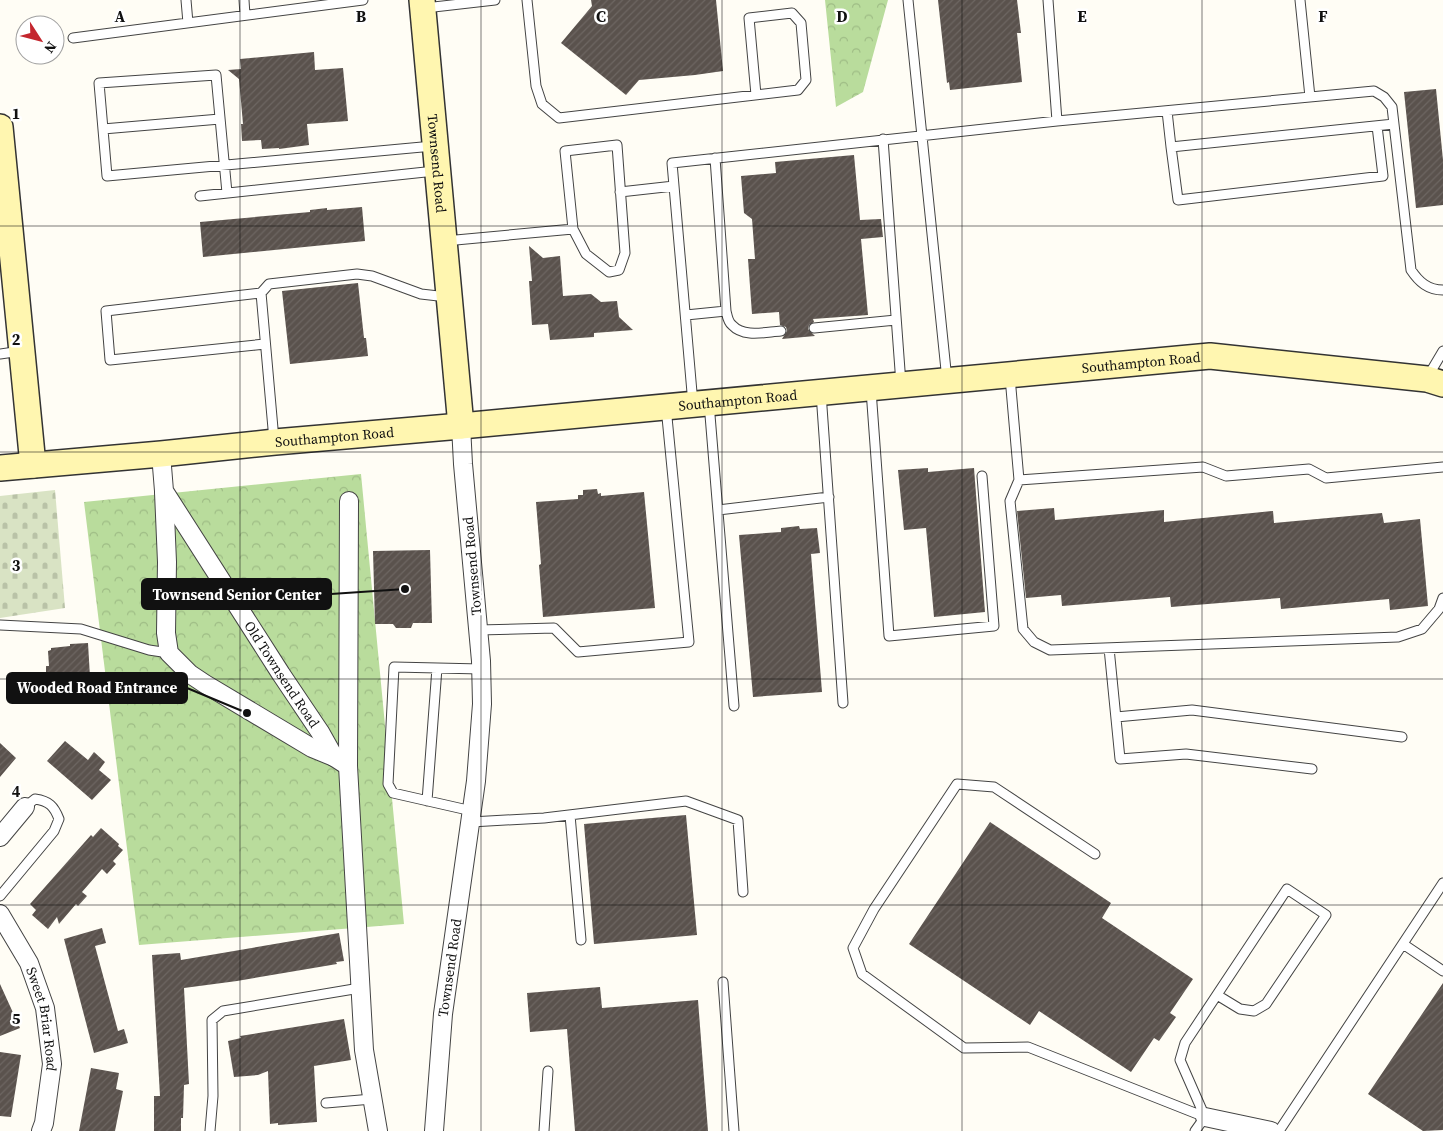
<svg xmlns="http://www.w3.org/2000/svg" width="1443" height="1131" viewBox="0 0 1443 1131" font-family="'Source Serif 4',serif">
  <defs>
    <pattern id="forest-crowns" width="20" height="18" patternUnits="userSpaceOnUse" patternTransform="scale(1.25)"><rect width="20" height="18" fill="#b9dc9c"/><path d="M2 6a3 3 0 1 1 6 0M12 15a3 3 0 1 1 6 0" fill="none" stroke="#9ebc85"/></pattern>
    <pattern id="cemetery-stones" width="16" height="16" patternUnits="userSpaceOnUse" patternTransform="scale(1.25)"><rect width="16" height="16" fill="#d9e3c4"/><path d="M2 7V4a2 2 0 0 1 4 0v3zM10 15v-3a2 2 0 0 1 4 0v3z" fill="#b9c2a7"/></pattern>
    <pattern id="building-hatch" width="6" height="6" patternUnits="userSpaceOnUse" patternTransform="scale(1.25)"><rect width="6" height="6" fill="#5a524d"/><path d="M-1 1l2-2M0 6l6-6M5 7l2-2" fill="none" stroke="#6d6662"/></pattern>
  </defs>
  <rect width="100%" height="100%" fill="#fffdf5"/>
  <!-- forest -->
  <path fill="url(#forest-crowns)" d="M825 0H888L863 92 836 107Z
    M361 474 404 924 139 945 84 502Z"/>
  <!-- cemetery -->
  <path fill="url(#cemetery-stones)" d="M55 490 65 608 0 618V496Z"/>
  <!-- building -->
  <path fill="url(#building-hatch)" d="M591 0H716L723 71 695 75 639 80 626 95 561 43 592 6Z
    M938 0H1017L1021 33H1017L1022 82 950 90 949 82 947 83Z
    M314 52 315 70 343 68 348 121 307 124 309 145 279 149V148L262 149 261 140 242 141 241 124H243L239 79 228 70 241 69 240 59Z
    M1436 89 1443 160V205L1416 208 1404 92Z
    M854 155 860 220 881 219 883 237 861 239 868 315 813 319 814 322 809 325 808 329 815 336 782 339 787 331 786 327 780 325 779 312 752 314 748 259H755L752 219 744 213 741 176 776 173 775 162Z
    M362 207 365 241 203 257 200 222 310 212V210L327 208V210Z
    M529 246 543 258 560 256 563 296 591 294 601 302 617 301 619 317 633 330 594 333V337L550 340 548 324 532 325 529 281H532Z
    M358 283 364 338H366L368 356 290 364 282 291Z
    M928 468V472L974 468 985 612 934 617 926 528 904 530 898 470Z
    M597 489 598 494 601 493V496L644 492 655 608 543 617 539 565 541 564 536 502 578 499V495H583V490Z
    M1054 508 1055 520 1164 510V522L1273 511 1274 523 1382 513 1384 523 1420 519 1428 606 1390 610 1389 599 1281 609 1280 598 1171 607 1170 597 1062 606 1061 595 1026 598 1017 511Z
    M799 526 800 529 817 528 820 553 811 554 822 692 753 697 739 535 781 532V528Z
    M430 550 432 623H413L411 628H396L393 624H375L373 551Z
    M88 643 90 677 46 679V666H49L48 651 51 650V648L70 646V644Z
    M65 741 88 760 94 752 105 762 99 770 111 780 92 800 47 761Z
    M0 743 16 758 0 777Z
    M686 815 697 935 594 944 584 824Z
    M990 822 1111 903 1102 918 1193 979 1170 1013 1176 1017 1159 1041 1154 1038 1131 1072 1039 1011 1030 1025 909 944Z
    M101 828 119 844 118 846 123 850 113 861 116 864 107 874 102 869 82 892 87 896 78 906 76 904 59 924 57 917 48 929 32 915 36 910 30 904 91 835 93 837Z
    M102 928 106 943 95 946 118 1031 124 1029 128 1043 94 1053 64 939Z
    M339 933 344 961 336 962 337 964 237 981 184 988 189 1084 184 1085 183 1118H181V1131H154V1096H160L152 955 180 953 181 960Z
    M1443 983V1130L1423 1131 1368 1094Z
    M0 984 20 1028 0 1036Z
    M600 987 602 1008 698 1000 708 1131H575L567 1029 530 1032 527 993Z
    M344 1019 351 1060 314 1066 317 1122 278 1125V1123L270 1124 268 1071 258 1075 234 1077 228 1041 241 1038 240 1036Z
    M0 1052 21 1055 11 1117 0 1116Z
    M91 1068 119 1073 116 1089 123 1091 115 1131H79Z"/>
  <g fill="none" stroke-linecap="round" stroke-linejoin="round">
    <!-- lane casing -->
    <g stroke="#444" stroke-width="11">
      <path id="lane" d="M186 0 188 23
        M244 0 245 15
        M527 0 536 86 542 104 559 118 798 90 806 80 801 23 792 13 749 18 756 95
        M908 0 947 380
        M1300 0 1310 97
        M425 8 495 0
        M73 38 363 0
        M1167 111 1171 147 1394 124
        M1057 121 1374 91 1384 97 1392 107 1411 270C1419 282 1428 290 1443 290
        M103 129 220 119
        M883 139 901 384
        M1171 147 1178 200 1383 176 1377 126
        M715 158 726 311C727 315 728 322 732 325 744 338 765 332 781 331
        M620 192 674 186
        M227 193 216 75 99 83 107 176 433 146
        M200 196 435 171
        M445 241 573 229 586 254 609 272 619 270 625 253 617 145 565 151 573 229
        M261 293 106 311 110 360 265 344
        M686 315 726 311
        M814 328 896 320
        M0 354 21 351
        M1010 377 1019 480 1010 501 1023 629 1034 642 1050 650 1398 637 1422 629 1439 609 1443 598
        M1427 378 1443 351
        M871 390 889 636 994 626 982 476
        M821 393 843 703
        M709 403 734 706
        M693 404 672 163 1057 121 1048 0
        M274 440 261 293 269 284 357 274 372 276 421 294 447 297
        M1019 480 1203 467 1226 476 1309 469 1326 478 1443 467
        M718 510 829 497
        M0 625 81 629 149 650 169 653
        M478 630 554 628 578 652 689 642 666 407
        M1109 648 1120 759 1186 754 1312 769
        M1116 717 1192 710 1402 737
        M427 801 437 668
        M472 811 393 793 388 784 394 667 481 669
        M570 815 581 940
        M471 822 544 818 686 801 738 820 743 892
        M1095 854 994 787 957 784 874 909 853 948 862 974 964 1048 1028 1047 1205 1117
        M0 896 54 831 59 819C54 806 49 801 35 799L25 807
        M1403 944 1443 971
        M723 982 734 1131
        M326 1103 372 1099
        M1205 1117 1180 1060 1185 1043 1287 889 1326 915 1266 1004 1254 1011 1240 1009 1217 995
        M210 1131 213 1096 212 1020 223 1011 360 988
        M544 1131 548 1071
        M1195 1131 1205 1117
        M1279 1131 1443 883"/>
    </g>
    <!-- street casing -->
    <g stroke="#444" stroke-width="20">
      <g id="street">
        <path id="s1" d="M161 454 164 491 281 674 320 732 334 757 348 766"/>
        <path d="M164 492 167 562 166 633 169 653 190 674 205 684 312 748 334 757"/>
        <path d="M349 501 348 766 364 1050 378 1131"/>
        <path d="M0 837 25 807"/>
        <path id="s2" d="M0 914 29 963 45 1008 52 1064 44 1123 41 1131"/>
        <path d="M1205 1117 1271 1131"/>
        <path id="s3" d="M434 1131 443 1014 476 781 482 704 481 661 463 464 461 426"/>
      </g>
    </g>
    <!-- secondary casing -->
    <g stroke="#333" stroke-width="28">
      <g id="secondary">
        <path id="s4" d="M422 0 461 426"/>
        <path d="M0 127 33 465"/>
        <path id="s5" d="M0 468 161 454 275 442 461 426 1210 356 1427 379 1443 384"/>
      </g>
    </g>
    <!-- lane -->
    <use href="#lane" stroke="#fff" stroke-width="9"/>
    <!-- street -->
    <use href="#street" stroke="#fff" stroke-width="18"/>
    <!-- secondary -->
    <use href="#secondary" stroke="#fff6b0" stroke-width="25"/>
  </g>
  <!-- grid -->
  <path fill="none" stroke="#111" stroke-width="1" stroke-opacity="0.55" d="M240 0V1131M481 0V1131M722 0V1131M962 0V1131M1202 0V1131M0 226H1443M0 452H1443M0 679H1443M0 905H1443"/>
  <g text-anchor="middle" stroke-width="5" stroke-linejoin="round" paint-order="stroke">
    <!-- street labels -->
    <g font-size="14" fill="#111" stroke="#fff">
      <text dy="5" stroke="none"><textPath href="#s4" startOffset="164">Townsend Road</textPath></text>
      <text dy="5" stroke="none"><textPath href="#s5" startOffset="1146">Southampton Road</textPath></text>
      <text dy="5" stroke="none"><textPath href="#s5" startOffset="741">Southampton Road</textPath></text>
      <text dy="5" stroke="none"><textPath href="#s5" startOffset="336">Southampton Road</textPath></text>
      <text transform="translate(472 566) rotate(-95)" y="5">Townsend Road</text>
      <text dy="5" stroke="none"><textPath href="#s1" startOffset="255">Old Townsend Road</textPath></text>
      <text dy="5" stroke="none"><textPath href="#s3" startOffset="164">Townsend Road</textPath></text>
      <text dy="5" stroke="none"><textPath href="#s2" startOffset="115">Sweet Briar Road</textPath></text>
    </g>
  </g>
  <g font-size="16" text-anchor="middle" font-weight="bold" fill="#111" stroke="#fff" stroke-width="5" stroke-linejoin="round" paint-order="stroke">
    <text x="120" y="22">A</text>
    <text x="361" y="22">B</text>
    <text x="601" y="22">C</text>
    <text x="842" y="22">D</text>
    <text x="1082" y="22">E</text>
    <text x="1323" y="22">F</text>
    <text x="16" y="119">1</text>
    <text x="16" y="345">2</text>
    <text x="16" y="571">3</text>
    <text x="16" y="797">4</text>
    <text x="16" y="1024">5</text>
  </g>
  <!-- callouts -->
  <path fill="none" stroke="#111" stroke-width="2" d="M405 589L331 594M247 713L187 688"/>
  <g fill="#111" stroke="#fff" stroke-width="2">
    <circle cx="405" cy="589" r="5"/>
    <circle cx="247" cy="713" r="5"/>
  </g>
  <g fill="#111" stroke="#111" stroke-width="2">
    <rect x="142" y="579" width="189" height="30" rx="5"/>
    <rect x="7" y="673" width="180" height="30" rx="5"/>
  </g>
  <g font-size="15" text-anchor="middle" font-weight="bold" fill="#fff">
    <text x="237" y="600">Townsend Senior Center</text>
    <text x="97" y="693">Wooded Road Entrance</text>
  </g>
  <!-- north arrow -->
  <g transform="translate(40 40) rotate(126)"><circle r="24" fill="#ffffff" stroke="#a0a0a0"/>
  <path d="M0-4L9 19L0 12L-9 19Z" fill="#c4262e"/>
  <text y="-8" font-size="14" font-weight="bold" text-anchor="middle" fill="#111111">N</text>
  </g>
</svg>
